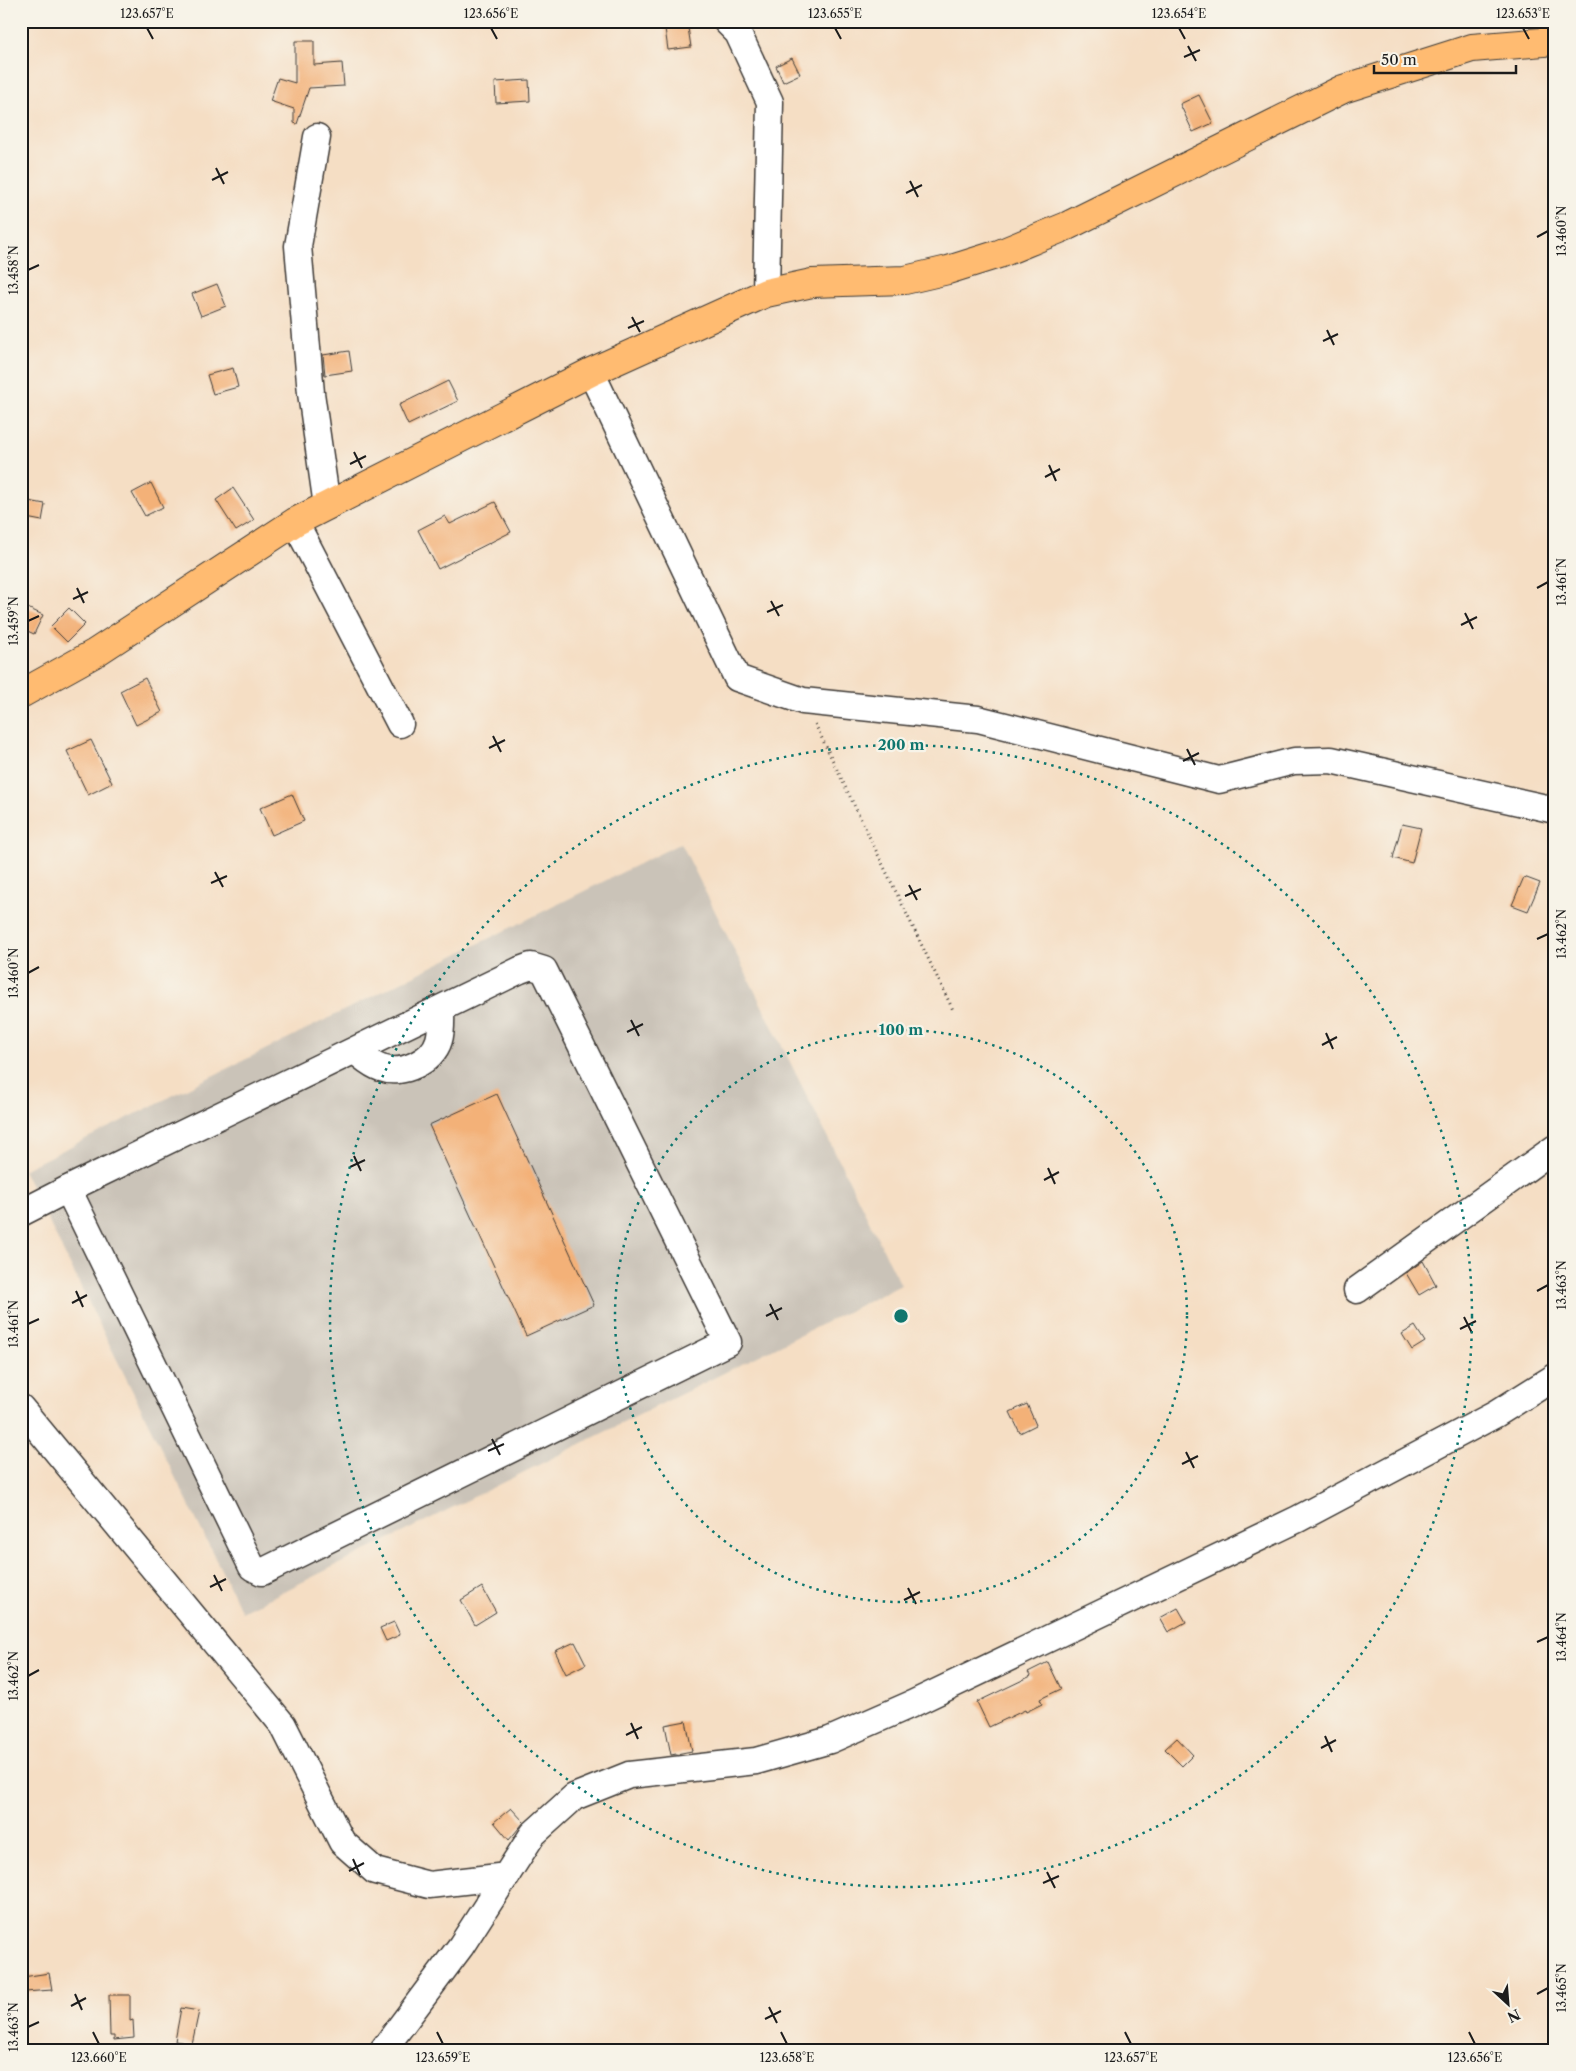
<svg xmlns="http://www.w3.org/2000/svg" width="1576" height="2071" viewBox="0 0 1576 2071" font-family="'Libre Caslon Text',serif">
  <rect width="100%" height="100%" fill="#f7f3e8"/>
  <filter id="ink" filterUnits="userSpaceOnUse"><feTurbulence type="fractalNoise" baseFrequency=".02" numOctaves="2"/><feDisplacementMap in="SourceGraphic" scale="10" xChannelSelector="R" yChannelSelector="G"/><feConvolveMatrix kernelMatrix="1 2 1 2 8 2 1 2 1" color-interpolation-filters="sRGB"/></filter>
  <filter id="wash" filterUnits="userSpaceOnUse"><feTurbulence type="fractalNoise" baseFrequency=".0096" numOctaves="4" result="noise"/><feDisplacementMap in="SourceGraphic" scale="20" xChannelSelector="R" yChannelSelector="G"/><feGaussianBlur stdDeviation="1.12" result="paint"/><feColorMatrix in="noise" values="0 0 0 0 0 0 0 0 0 0 0 0 0 0 0 0 0 1.4 0 .05"/><feComposite in="paint" operator="in"/></filter>
  <g filter="url(#wash)">
    <rect width="100%" height="100%" fill="#f5dec4"/>
    <!-- industrial -->
    <path fill="#cac3b8" d="M681 843 901 1285 242 1612 23 1170Z"/>
    <g id="blocks">
      <!-- building -->
      <path fill="#f3b178" d="M664 21H687L691 47 668 50Z
        M295 41H314V65L342 63 344 86 309 88 297 124 294 123V109L270 101 278 78 295 83Z
        M792 58 800 74 783 82 776 66Z
        M529 80 530 101 496 103 495 82Z
        M1199 95 1213 123 1193 132 1180 104Z
        M217 284 226 306 201 316 192 294Z
        M349 351 352 371 325 375 323 355Z
        M233 368 238 387 213 394 207 375Z
        M448 381 458 401 408 425 399 405Z
        M151 483 163 507 145 516 132 493Z
        M233 488 254 520 236 531 216 500Z
        M23 500 45 504 42 521 21 517Z
        M495 502 511 532 438 569 418 530 445 516 450 524Z
        M21 605 43 615 34 634 21 628Z
        M69 608 85 624 67 642 51 626Z
        M145 678 162 712 136 725 120 691Z
        M91 740 112 783 88 795 67 751Z
        M292 794 304 821 272 835 260 808Z
        M1402 824 1421 828 1412 863 1393 858Z
        M1524 877 1540 883 1528 911 1512 905Z
        M497 1094 594 1305 526 1336 429 1125Z
        M1423 1261 1436 1285 1419 1295 1406 1273Z
        M1415 1326 1425 1342 1412 1350 1402 1334Z
        M1027 1404 1036 1425 1020 1433 1010 1412Z
        M482 1587 496 1612 475 1625 461 1600Z
        M1178 1608 1186 1622 1168 1632 1160 1618Z
        M394 1622 400 1635 386 1641 380 1628Z
        M575 1642 586 1664 566 1674 555 1651Z
        M1048 1662 1061 1689 1040 1699 1042 1704 1026 1712 1025 1710 989 1727 977 1702 1031 1676 1028 1672Z
        M686 1721 692 1751 671 1755 665 1725Z
        M1177 1738 1193 1755 1182 1766 1165 1749Z
        M511 1808 524 1822 509 1840 494 1822Z
        M49 1973 52 1990 25 1992 23 1977Z
        M109 1995H130V2021L133 2020 134 2038 114 2040V2036H110Z
        M181 2008 199 2011 192 2044 175 2041Z"/>
    </g>
  </g>
  <g filter="url(#ink)">
    <use href="#blocks" fill-opacity="0" stroke="#3d3935" stroke-width="1"/>
    <g fill="none" stroke-linecap="round" stroke-linejoin="round">
      <!-- minor casing -->
      <g stroke="#3d3935" stroke-width="29">
        <path id="minor" d="M726 21 738 33 770 102 766 293
          M317 137 298 246 311 393 327 506
          M591 372 737 678 803 701 978 719 1219 780 1294 761 1331 760 1555 810
          M295 522 400 724
          M355 1051C363 1057 371 1065 381 1068 402 1076 433 1061 439 1040 442 1030 441 1019 441 1009
          M21 1213 68 1189 520 970 531 966 544 970 728 1342 262 1572 252 1567 68 1189
          M1357 1290 1555 1148
          M21 1408 283 1725 342 1842 375 1871 429 1885 507 1876
          M383 2050 461 1946 533 1834 574 1797 629 1775 756 1761 830 1740 912 1704 1298 1519 1496 1414 1555 1377"/>
      </g>
      <!-- major casing -->
      <g stroke="#3d3935" stroke-width="30">
        <path id="major" d="M21 694 95 653 295 522 591 372 766 293 812 283 905 280 948 270 999 254 1067 226 1343 89 1472 48 1555 41"/>
      </g>
      <!-- path -->
      <path stroke="#3d3935" stroke-width="3" stroke-dasharray="1 4" stroke-linecap="butt" d="M815 724 954 1012"/>
      <!-- minor -->
      <use href="#minor" stroke="#fff" stroke-width="26"/>
      <!-- major -->
      <use href="#major" stroke="#ffbb71" stroke-width="28"/>
    </g>
  </g>
  <!-- ticks -->
  <path fill="none" stroke="#1c1c1c" stroke-width="2" d="M147 28 153 39M491 28 497 39M835 28 841 39M1179 28 1185 39M1523 28 1529 39M1188 46 1196 61M1184 57 1200 50M216 168 224 184M212 180 228 172M910 181 918 197M906 193 922 185M1537 237 1548 231M28 270 39 265M632 317 640 332M628 328 644 321M1327 330 1334 345M1323 341 1338 334M354 452 362 468M350 464 366 456M1049 465 1056 481M1045 477 1060 469M77 588 84 603M1537 588 1548 582M73 599 88 592M771 601 779 616M767 612 783 605M1465 613 1473 629M28 621 39 616M1461 625 1477 617M493 736 501 752M489 748 505 740M1187 749 1195 765M1183 761 1199 753M215 872 223 887M211 883 227 876M909 885 917 900M905 896 921 889M1537 939 1548 934M28 973 39 967M631 1020 639 1036M627 1032 643 1024M1326 1033 1333 1049M1322 1045 1337 1037M354 1156 361 1171M350 1167 365 1160M1048 1168 1055 1184M1044 1180 1059 1172M76 1291 83 1307M1537 1291 1548 1285M72 1303 87 1295M770 1304 778 1320M766 1316 782 1308M1464 1317 1472 1333M28 1324 39 1319M1460 1329 1476 1321M492 1439 500 1455M488 1451 504 1444M1186 1452 1194 1468M1182 1464 1198 1456M214 1575 222 1591M210 1587 226 1579M908 1588 916 1604M904 1600 920 1592M1537 1642 1548 1637M28 1676 39 1670M631 1723 638 1739M626 1735 642 1727M1325 1736 1332 1752M1321 1748 1336 1740M353 1859 360 1875M349 1871 364 1863M1047 1872 1055 1888M1043 1883 1059 1876M75 1994 82 2010M1537 1994 1548 1988M71 2006 86 1998M769 2007 777 2023M765 2019 781 2011M28 2027 39 2022M93 2032 99 2044M437 2032 443 2044M781 2032 787 2044M1125 2032 1131 2044M1469 2032 1475 2044"/>
  <!-- distance rings -->
  <g fill="none" stroke="#0f766e" stroke-width="2.5" stroke-dasharray="2.5 5">
    <circle cx="901" cy="1316" r="286"/>
    <circle cx="901" cy="1316" r="571"/>
  </g>
  <circle cx="901" cy="1316" r="8" fill="#0f766e" stroke="#f7f3e8" stroke-width="2.5"/>
  <g font-size="15" text-anchor="middle" font-weight="bold" fill="#0f766e" stroke="#f7f3e8" stroke-width="4.5" stroke-linejoin="round" paint-order="stroke">
    <text x="901" y="750">200 m</text>
    <text x="901" y="1035">100 m</text>
  </g>
  <!-- margin -->
  <rect width="1576" height="2071" fill="none" stroke="#f7f3e8" stroke-width="55"/>
  <!-- north arrow -->
  <g transform="translate(1508 2004) rotate(154)" stroke="#f7f3e8" stroke-width="4" paint-order="stroke">
  <path d="M0-4L9 19L0 12L-9 19Z" fill="#1c1c1c"/>
  <text y="-8" font-size="14" font-weight="bold" text-anchor="middle" fill="#1c1c1c">N</text>
  </g>
  <!-- scale -->
  <path d="M1374 65v8h142v-8" fill="none" stroke="#1c1c1c" stroke-width="2.5"/>
  <text x="1381" y="65" font-size="15" fill="#1c1c1c" stroke="#f7f3e8" stroke-width="4" paint-order="stroke">50 m</text>
  <rect x="28" y="28" width="1520" height="2016" fill="none" stroke="#1c1c1c" stroke-width="2"/>
  <g font-size="12" text-anchor="middle" fill="#1c1c1c">
    <text x="147" y="18">123.657°E</text>
    <text x="491" y="18">123.656°E</text>
    <text x="835" y="18">123.655°E</text>
    <text x="1179" y="18">123.654°E</text>
    <text x="1523" y="18">123.653°E</text>
    <text transform="translate(1562 231) rotate(-90)" y="4">13.460°N</text>
    <text transform="translate(14 270) rotate(-90)" y="4">13.458°N</text>
    <text transform="translate(1562 582) rotate(-90)" y="4">13.461°N</text>
    <text transform="translate(14 621) rotate(-90)" y="4">13.459°N</text>
    <text transform="translate(1562 934) rotate(-90)" y="4">13.462°N</text>
    <text transform="translate(14 973) rotate(-90)" y="4">13.460°N</text>
    <text transform="translate(1562 1285) rotate(-90)" y="4">13.463°N</text>
    <text transform="translate(14 1324) rotate(-90)" y="4">13.461°N</text>
    <text transform="translate(1562 1637) rotate(-90)" y="4">13.464°N</text>
    <text transform="translate(14 1676) rotate(-90)" y="4">13.462°N</text>
    <text transform="translate(1562 1988) rotate(-90)" y="4">13.465°N</text>
    <text transform="translate(14 2027) rotate(-90)" y="4">13.463°N</text>
    <text x="99" y="2062">123.660°E</text>
    <text x="443" y="2062">123.659°E</text>
    <text x="787" y="2062">123.658°E</text>
    <text x="1131" y="2062">123.657°E</text>
    <text x="1475" y="2062">123.656°E</text>
  </g>
</svg>
